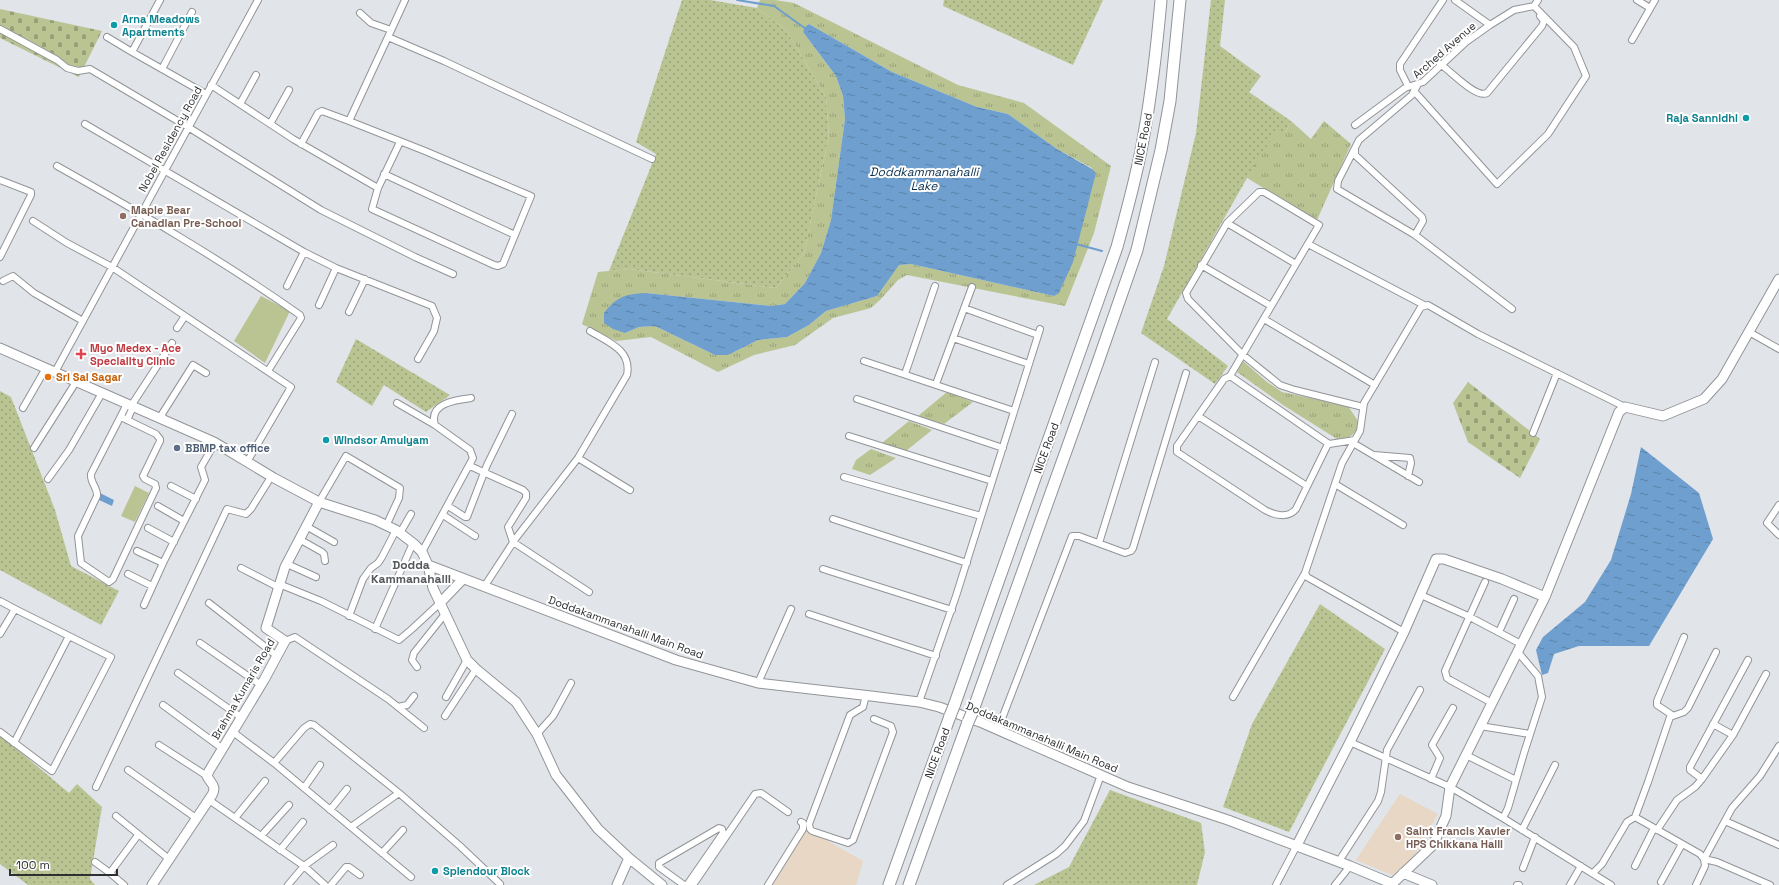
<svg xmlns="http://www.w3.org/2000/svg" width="1779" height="885" viewBox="0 0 1779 885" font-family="'Space Grotesk',sans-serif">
  <defs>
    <pattern id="grass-dots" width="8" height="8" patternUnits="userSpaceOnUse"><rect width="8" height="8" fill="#bac493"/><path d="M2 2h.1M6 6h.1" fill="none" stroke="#98a078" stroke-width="1.8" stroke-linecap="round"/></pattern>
    <pattern id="cemetery-stones" width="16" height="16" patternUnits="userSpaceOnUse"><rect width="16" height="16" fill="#bac493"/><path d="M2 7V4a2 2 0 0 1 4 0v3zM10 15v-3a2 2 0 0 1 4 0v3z" fill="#98a078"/></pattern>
    <pattern id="park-tufts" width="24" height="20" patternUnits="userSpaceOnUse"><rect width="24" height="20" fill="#bac493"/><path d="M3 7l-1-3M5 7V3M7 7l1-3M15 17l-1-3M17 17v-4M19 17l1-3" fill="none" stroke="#98a078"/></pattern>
    <pattern id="water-ripples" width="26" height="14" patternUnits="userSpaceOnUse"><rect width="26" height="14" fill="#6e9fce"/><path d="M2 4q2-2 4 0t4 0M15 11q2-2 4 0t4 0" fill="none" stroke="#5b82a8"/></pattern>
  </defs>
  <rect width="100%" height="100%" fill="#e1e4e8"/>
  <!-- education -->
  <path fill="#e8d7c5" d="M1400 794 1438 814 1412 860 1392 875 1356 860Z
    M807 829 863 861 856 885H773Z"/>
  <!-- grass -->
  <path fill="url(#grass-dots)" d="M682 0H710L757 8 786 30 826 97 829 135 804 253 776 288 629 269 609 271 656 154 636 142Z
    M944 0H1103L1073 65 943 6Z
    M1211 0H1225L1220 46 1261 76 1249 92 1291 121 1286 132 1247 178 1167 319 1228 366 1215 384 1141 333 1164 266 1196 133Z
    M356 339 450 395 426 412 384 385 372 406 336 382Z
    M0 391 11 397 55 510 71 566 119 591 101 625 0 570Z
    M1320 604 1385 649 1289 832 1223 807 1252 724Z
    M0 735 69 793 77 784 102 807 90 879 95 885H28L0 864Z
    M1110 790 1201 823 1205 852 1197 885H1034L1069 867Z"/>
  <!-- cemetery -->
  <path fill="url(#cemetery-stones)" d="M0 9 102 31 79 77 0 38Z
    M1468 382 1540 439 1520 478 1468 442 1453 403Z"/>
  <!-- park -->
  <path fill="url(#park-tufts)" fill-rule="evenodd" d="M760 0H775L794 3 958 85 1024 103 1111 166 1094 233 1065 306 907 275 898 280 880 300 871 308 833 318 795 345 754 355 718 372 651 337 616 341 582 324 598 272 629 269 776 288 804 253 829 135 826 97 786 30 757 8ZM809 24 892 72 977 107 1008 114 1057 149 1092 168 1054 296 911 264 898 265 877 296 826 311 809 325 787 337 758 340 728 355H715L655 326 639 327 625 333 646 293 772 306 785 304 805 283 821 253 831 220 845 119 843 96 836 76 803 32Z
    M1291 121 1311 139 1324 121 1351 144 1317 220 1247 178 1276 132H1286Z
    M1243 361 1267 382 1282 392 1348 406 1358 421V429L1350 437 1337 439 1283 405 1237 372Z
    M947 392 973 402 944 424 918 416Z
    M909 421 932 430 906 451 882 443Z
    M871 449 896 458 870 475 852 469 856 460Z"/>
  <!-- pitch -->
  <path fill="#bac493" d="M261 296 290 311 265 363 234 341Z
    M135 486 149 493 135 522 121 516Z"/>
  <!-- water -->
  <path fill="url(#water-ripples)" d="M809 24 892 72 977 107 1008 114 1057 149 1092 169 1096 173 1073 262 1059 293 1054 296 911 264 899 265 877 296 826 311 809 325 787 337 758 340 728 355H715L655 326 639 327 625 333 613 329 604 323V313C617 296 626 294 646 293L772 306 785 304 805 283 821 253 831 220 845 119 843 96 836 76 803 32 805 27Z
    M1641 447 1699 493 1713 539 1649 646H1579L1554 654 1548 673 1542 675 1536 650 1543 637 1585 602 1611 560 1631 494Z
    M100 493 114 500 112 506 97 499Z"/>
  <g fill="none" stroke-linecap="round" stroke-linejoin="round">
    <!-- stream -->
    <path stroke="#6e9fce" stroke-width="2" d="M737 0 774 6 806 29
      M1076 244 1102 251"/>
    <!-- street casing -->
    <g stroke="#919498" stroke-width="8">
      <path id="street" d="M160 0 132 52 206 94
        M1455 0 1490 25
        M1637 0 1650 8
        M360 13 371 23 391 30
        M0 29 57 60 67 68 78 71 90 69 188 127 321 210 415 257 453 274
        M107 37 132 52
        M388 37 405 0
        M1632 40 1655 0
        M1440 64C1451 71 1476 99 1487 93L1542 26 1544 21 1540 16
        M162 69 192 12
        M1418 84 1412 95 1359 140 1338 181 1337 189 1415 235 1512 309
        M211 85 293 139 378 188 372 209 494 265 498 266 503 264 531 196 425 151 349 121
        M1408 86 1400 70V64L1443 0
        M1414 91 1497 184 1548 134 1586 76 1574 47 1534 6
        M240 104 256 75
        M85 124 304 252 336 268 432 306 437 318 434 331 418 359
        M270 124 289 90
        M1355 125 1405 88 1423 82 1466 42 1490 25 1514 10 1534 6 1538 0
        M301 144 318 113 322 111 349 121 388 37 444 61 652 159
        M1355 149V155L1422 217 1423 221 1415 235
        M57 166C139 212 222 260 300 315L301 318 268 371
        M384 174 515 235
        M0 180 31 192V195L0 257
        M378 188 400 142
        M33 221 67 243 112 267 291 387 247 462
        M1227 223 1296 264
        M1308 244 1424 305
        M1201 265 1271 306
        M3 281 13 276 34 293 83 321
        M287 286 304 252
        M319 305 336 268
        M964 308 1038 335
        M349 312 365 279
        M1264 319 1375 385
        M177 328 185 316
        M1749 332 1779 349
        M953 338 1029 364
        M864 361 1014 411
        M55 372 258 0
        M905 374 935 286
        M1230 376 1329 444
        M936 384 972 287
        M857 399 1003 448
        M397 403 435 425
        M131 406 172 343
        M23 408 46 368
        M1198 416 1307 486
        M121 417 156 434 160 439V441L143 476 145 479 155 484 156 488 113 579 109 582 81 563 78 536 97 496C98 488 90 483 91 474L127 404
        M163 419 162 414 193 365 206 373
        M127 420 133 407
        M1533 433 1557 373
        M849 436 992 481
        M1355 440 1329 444 1327 446 1296 509C1288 519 1274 515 1265 510L1177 452V446L1224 379 1230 376 1319 225 1264 192H1259L1227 223 1186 293 1188 299 1243 355 1280 385 1295 390 1363 407
        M1353 443 1419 482
        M34 448 76 382
        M1374 455 1410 458 1411 463 1408 476
        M578 458 630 490
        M470 466 523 490 526 493V498L508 527 513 542 589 592
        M844 477 981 516
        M48 479 69 450 102 393
        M1335 484 1403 525
        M171 486 196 499
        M319 502 346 456 400 488 399 498 387 524
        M1779 505 1767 523 1779 535
        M158 506 184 521
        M448 506 465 517H467L487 465 512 414
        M443 515 475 536
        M833 519 967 563
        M306 526 334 542
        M148 528 174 542
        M400 533 411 514
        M299 539 322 552 324 554 325 561
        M1099 543 1155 362
        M137 551 163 563
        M422 552 473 458 470 450 435 425C428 403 456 400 471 398
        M287 564 316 577
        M241 568 278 587
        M823 569 952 610
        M128 574 152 586
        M1485 582 1445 671 1447 678 1450 680 1492 703
        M279 584 321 601 399 640 412 629 440 603
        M484 587 516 538 578 458 627 375C632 350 608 342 590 331
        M1421 595 1468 616 1521 644
        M0 601 15 609
        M209 603 277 656
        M144 605 163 563 205 480 201 467 215 443
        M809 614 936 656
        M349 616 363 579 371 568 378 563 382 557 396 530
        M375 629 413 543
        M1404 632 1307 577 1305 573 1342 463 1360 431 1364 403 1421 307 1428 305 1478 334 1625 407
        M1499 632 1514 599
        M0 634 15 609 111 657 52 771 0 732
        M285 641 295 637 388 699 424 728
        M200 643 261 685
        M1517 651 1538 676 1542 697 1524 753 1508 808 1503 818 1611 885
        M417 667 412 660 414 653 445 614
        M178 673 242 718
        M758 683 791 609
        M866 695 863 707 850 715 809 824 810 829 812 831 848 843 853 840 893 732 891 726 874 719
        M446 697 467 660
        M1233 697 1305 573
        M919 702 956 596 1040 329
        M163 705 223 749
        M398 707 407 705 414 696
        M1672 715 1657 705V701L1684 637
        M445 716 476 669
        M1713 724 1733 735
        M1480 726 1530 734
        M998 729 1072 536H1079L1125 553 1131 551 1133 548 1186 373
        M233 732 274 763 411 877
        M537 734 553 716 571 683
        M1350 742 1450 787 1503 818
        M14 743 69 636
        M159 745 207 776
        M1466 755 1516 780
        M274 763 304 728 310 724 314 725 399 793
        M128 770 196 818
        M1431 779 1440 758 1432 745 1453 708
        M1702 779 1690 770V767L1748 660
        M96 787 227 509 246 514 251 509 271 477
        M304 788 320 765
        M209 800 304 866 325 885
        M330 810 347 789
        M116 816 169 859
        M1635 817 1648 782 1670 717 1684 712 1688 708 1716 652
        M235 818 265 781
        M1725 821 1779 845
        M351 827 399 793 460 846 500 884
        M1522 830 1555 765
        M1657 830 1677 800 1695 787 1702 779 1733 735 1766 674
        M261 836 289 805
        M280 850 303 822
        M382 853 403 830
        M1339 861 1378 801 1381 792 1387 750 1420 690
        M95 862 110 873
        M1635 866 1654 828
        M1523 868 1535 837
        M1593 873 1602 864 1627 822 1635 817 1700 854 1704 859 1705 866 1696 885
        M1661 882 1682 844
        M124 885 110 873 138 835
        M288 885 304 866 333 845
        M331 885 346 867H349L360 875
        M684 885 659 867V863L719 828 722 829 723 833 687 885
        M693 885 755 794 761 793 788 812
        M768 885 803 829V823L801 822
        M1007 885 1056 854 1065 846 1084 821 1101 775
        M1276 885 1297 845
        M1335 885 1350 866
        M1517 885H1519
        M1570 885 1581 866
        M1770 885 1717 862 1704 859 1732 808 1760 776 1779 746"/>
    </g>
    <!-- secondary casing -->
    <g stroke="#919498" stroke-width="11">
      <path id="secondary" d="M0 348 214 442 274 478 319 502 375 520 396 530 413 543 422 552 428 565 433 588 467 660 476 669 516 702 537 734 556 775 598 829 629 858 662 885
        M428 565 676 660 758 683 871 696 919 702 939 707 980 722 1128 787 1228 820 1350 866 1393 884
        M440 603 463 579
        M1297 845 1350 742 1404 632 1436 559H1444L1502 579 1545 597
        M1403 873 1432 885
        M152 885 212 795C217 786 211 784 207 776L209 771 264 680 285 641 266 628 285 567 319 502
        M617 885 629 858
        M1391 885 1433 845 1446 816 1450 787 1545 597 1619 412 1625 407 1663 416 1704 399 1722 379 1779 279"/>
    </g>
    <!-- highway casing -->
    <g stroke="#919498" stroke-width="13">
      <path id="highway" d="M954 706 1117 247C1127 210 1138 172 1144 134 1152 90 1157 45 1161 0
        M972 713 1098 362 1137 250 1161 150 1170 101 1180 0
        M889 885 950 716
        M909 885 968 722"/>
    </g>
    <!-- street -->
    <use href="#street" stroke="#fff" stroke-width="6"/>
    <!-- secondary -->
    <use href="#secondary" stroke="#fff" stroke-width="9"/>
    <!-- highway -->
    <use href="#highway" stroke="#fff" stroke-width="11"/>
    <!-- highway-bridge casing -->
    <g stroke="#919498" stroke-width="13" stroke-linecap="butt">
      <path id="highway-bridge" d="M950 716 954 706
        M968 722 972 713"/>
    </g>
    <!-- highway-bridge -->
    <use href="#highway-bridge" stroke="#fff" stroke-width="11"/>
  </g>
  <!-- markers -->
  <g fill="#0f9aa8" stroke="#fff" stroke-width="1.5">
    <circle cx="114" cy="25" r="4"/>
    <circle cx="1746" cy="118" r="4"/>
    <circle cx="326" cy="440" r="4"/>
    <circle cx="435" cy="871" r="4"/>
  </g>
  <g fill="#8d6e63" stroke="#fff" stroke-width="1.5">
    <circle cx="123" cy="216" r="4"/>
    <circle cx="1398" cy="837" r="4"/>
  </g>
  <path fill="#e0444e" stroke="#fff" stroke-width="1.5" d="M79 348h4v4h4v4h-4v4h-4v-4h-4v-4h4z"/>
  <circle fill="#e8710a" stroke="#fff" stroke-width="1.5" cx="48" cy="377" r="4"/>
  <circle fill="#5c6f8a" stroke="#fff" stroke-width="1.5" cx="177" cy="448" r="4"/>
  <g text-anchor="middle" stroke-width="4" stroke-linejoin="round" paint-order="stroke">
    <!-- culture labels -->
    <g font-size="11" font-weight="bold" fill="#0d838f" stroke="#fff" text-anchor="start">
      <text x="122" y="23">Arna Meadows<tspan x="122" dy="13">Apartments</tspan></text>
      <text x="1738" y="122" text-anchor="end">Raja Sannidhi</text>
      <text x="334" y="444">Windsor Amulyam</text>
      <text x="443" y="875">Splendour Block</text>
    </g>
    <!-- street labels -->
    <g font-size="11" fill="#2e2f30" stroke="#fff">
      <text transform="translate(1444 50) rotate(-41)" y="4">Arched Avenue</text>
      <text transform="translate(170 139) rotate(-61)" y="4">Nobel Residency Road</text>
      <text transform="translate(1143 139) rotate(-79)" y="4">NICE Road</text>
      <text transform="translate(1046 448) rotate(-70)" y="4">NICE Road</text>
      <text transform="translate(626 627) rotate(20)" y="4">Doddakammanahalli Main Road</text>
      <text transform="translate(243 689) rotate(-60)" y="4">Brahma Kumaris Road</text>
      <text transform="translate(1042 737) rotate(23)" y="4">Doddakammanahalli Main Road</text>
      <text transform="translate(937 753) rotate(-70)" y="4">NICE Road</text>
    </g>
    <!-- education labels -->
    <g font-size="11" font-weight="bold" fill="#785e54" stroke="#fff" text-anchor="start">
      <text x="131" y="214">Maple Bear<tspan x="131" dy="13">Canadian Pre-School</tspan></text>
      <text x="1406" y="835">Saint Francis Xavier<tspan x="1406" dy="13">HPS Chikkana Halli</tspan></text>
    </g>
    <!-- health labels -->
    <g font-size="11" font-weight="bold" fill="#be3a42" stroke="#fff" text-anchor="start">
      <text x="90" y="352">Myo Medex - Ace<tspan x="90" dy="13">Speciality Clinic</tspan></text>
    </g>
    <!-- food labels -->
    <g font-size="11" font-weight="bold" fill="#c56008" stroke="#fff" text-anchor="start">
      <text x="56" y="381">Sri Sai Sagar</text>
    </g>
    <!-- service labels -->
    <g font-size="11" font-weight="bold" fill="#4e5e75" stroke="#fff" text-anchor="start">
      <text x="185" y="452">BBMP tax office</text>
    </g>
    <!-- water labels -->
    <g font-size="12" font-style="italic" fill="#082f4e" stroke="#fff">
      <text x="924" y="176">Doddkammanahalli<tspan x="924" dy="14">Lake</tspan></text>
    </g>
    <!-- neighbourhood labels -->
    <g font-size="12" font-weight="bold" fill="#55585b" stroke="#fff">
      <text x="411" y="569">Dodda<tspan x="411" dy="14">Kammanahalli</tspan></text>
    </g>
  </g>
  <!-- scale -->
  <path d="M10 869v6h107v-6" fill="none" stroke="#2e2f30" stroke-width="2"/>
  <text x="16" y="869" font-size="12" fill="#2e2f30" stroke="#ffffff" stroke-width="3" paint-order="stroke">100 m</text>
</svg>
